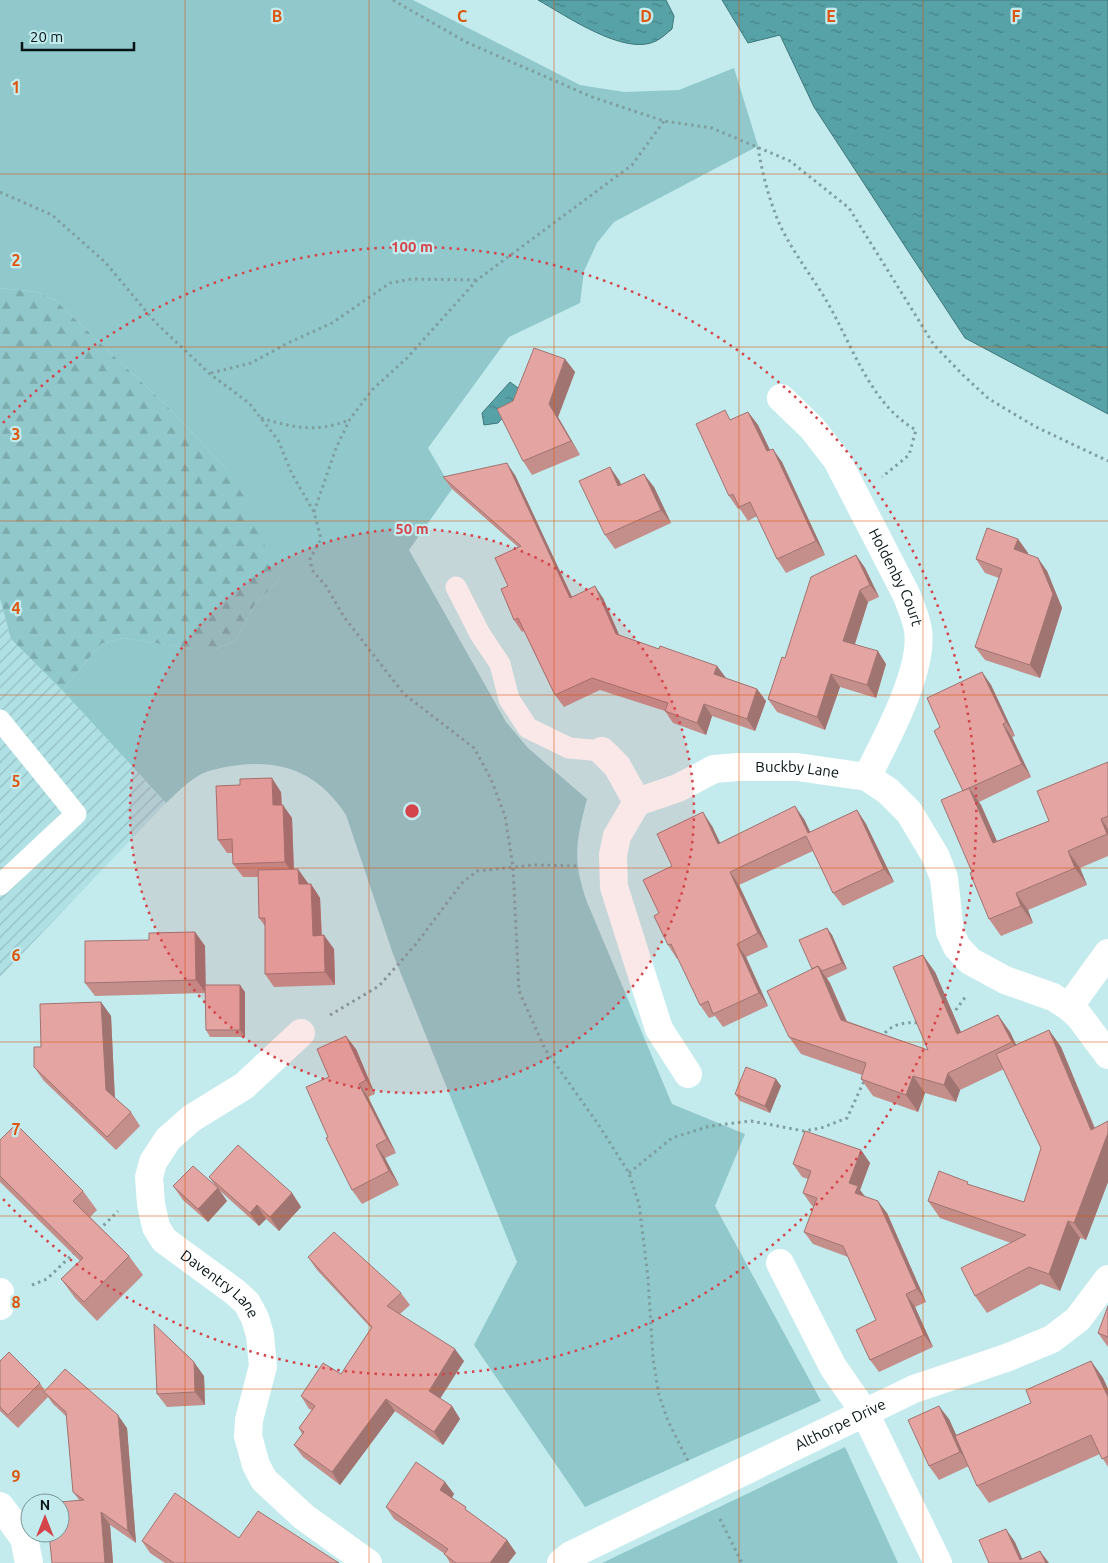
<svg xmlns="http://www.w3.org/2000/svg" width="1108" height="1563" viewBox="0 0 1108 1563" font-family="Ubuntu,sans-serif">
  <defs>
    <pattern id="industrial-furrows" width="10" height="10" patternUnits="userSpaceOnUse" patternTransform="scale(1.25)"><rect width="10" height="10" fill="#afe0e4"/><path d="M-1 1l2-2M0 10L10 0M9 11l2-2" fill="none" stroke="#95bfc3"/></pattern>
    <pattern id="forest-firs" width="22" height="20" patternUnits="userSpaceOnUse" patternTransform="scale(1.25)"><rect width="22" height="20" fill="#90c8cb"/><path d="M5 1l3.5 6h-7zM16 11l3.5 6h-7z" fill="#7babad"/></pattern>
    <pattern id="water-ripples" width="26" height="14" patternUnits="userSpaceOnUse" patternTransform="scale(1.25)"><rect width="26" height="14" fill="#56a2a7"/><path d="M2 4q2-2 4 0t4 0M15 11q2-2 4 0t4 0" fill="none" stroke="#458387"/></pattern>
  </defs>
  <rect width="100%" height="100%" fill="#c3ebed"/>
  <!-- industrial -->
  <path fill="url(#industrial-furrows)" d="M0 598 11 639 62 690 166 803 0 977Z"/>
  <!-- grass -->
  <path fill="#90c8cb" d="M0 0H413L580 85 624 92 679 90 734 68 758 146 614 222 597 243 584 271 580 303 509 337 428 448 452 489 409 550 506 722 528 748 587 799C576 842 572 859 587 902L672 1104 745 1134 715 1206 821 1401 585 1507 474 1345 517 1262 393 954 346 815C320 775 286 760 239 765 225 767 210 769 198 776 186 783 176 794 166 803L62 690 101 644 123 638 193 649H216L236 640 255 604 279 580 226 469 169 408 55 300 37 292 0 288Z
    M845 1447 898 1563H602Z"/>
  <!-- forest -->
  <path fill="url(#forest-firs)" d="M0 288 37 292 55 300 169 408 226 469 245 498 279 580 255 604 236 640 216 649H192L123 638 101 644 62 690 11 639 0 598Z"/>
  <!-- water -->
  <path fill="url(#water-ripples)" stroke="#3e777b" d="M538 0H666L674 16 672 29C667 33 662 38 656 41 625 57 565 15 538 0Z
    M722 0H1108V414L965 338 814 107 780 35 748 43Z
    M510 382 525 393 498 423 484 425 482 413Z"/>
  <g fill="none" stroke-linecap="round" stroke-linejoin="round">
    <!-- path -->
    <path stroke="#7f9ea0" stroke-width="3" stroke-dasharray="2.5 4" stroke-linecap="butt" d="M393 0 466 42 592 97 664 121 712 128 790 161 849 208 934 345 963 375 989 399 1036 427 1108 461
      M758 147C762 173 769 199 779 223 791 249 808 271 823 295 851 340 868 403 916 430L909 455 882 477
      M0 192 52 215 105 262 155 322 210 374 249 403 278 440 292 474 314 512 321 539 310 559 312 570 326 586 344 617 404 694 474 748 491 779 505 816 513 867 519 991 545 1049 598 1124 629 1173 639 1204 648 1278 653 1359 659 1395 668 1421 688 1461
      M211 373 251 363 288 343 332 323 390 283 412 279 476 280
      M261 418C295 428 316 433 349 420
      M314 512 336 448 350 419 373 389 407 358 477 280 632 165 664 121
      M950 1013 955 1011 966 996
      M330 1015 379 986 416 944 462 883 477 871 534 865 580 866
      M881 1038C891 1023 904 1022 921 1023
      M629 1173 672 1138 710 1126 751 1121 804 1131 821 1128 847 1118 865 1079
      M99 1230 118 1211
      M32 1285 47 1279 76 1251
      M720 1519 742 1563"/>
    <!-- lane -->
    <path stroke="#fff" stroke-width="21" d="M456 587 480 634 500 664 509 699 528 728 569 748 602 751
      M0 720 76 814 0 885"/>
    <!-- street -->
    <g stroke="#fff" stroke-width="28">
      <path id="s1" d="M781 398 812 428 837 460 906 594C911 606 916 618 918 630 924 671 885 741 867 777"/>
      <path d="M602 751 617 766 637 802"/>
      <path d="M1069 1007 1108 953"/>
      <path id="s2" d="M301 1033 244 1086 192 1118 168 1139 153 1162 149 1177 151 1204 156 1227 164 1240 235 1292 247 1303 255 1318 260 1335 263 1366 249 1420 248 1436 256 1465 264 1480 304 1517 368 1563"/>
      <path id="s3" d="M688 1074 659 1029 614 887 613 855 617 836 637 802 678 788 714 769 738 767H797L867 777 888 791 909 812 936 857 944 878 950 932 957 947 970 961 1005 980 1053 997 1069 1007 1079 1016 1108 1055"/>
      <path d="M780 1263 833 1367 865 1413 938 1563"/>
      <path d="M0 1292V1306"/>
      <path d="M0 1506 24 1538 29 1563"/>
      <path id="s4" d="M561 1563 571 1555 914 1389 1006 1358 1052 1339 1078 1319 1108 1279"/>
    </g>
  </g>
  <!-- wall -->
  <path fill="#c48e8b" d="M565 359 575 372 558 417 580 455 532 475 523 461 513 401Z
    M748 412 758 425 770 450 782 462 825 555 786 573 777 559 757 516 748 521 740 509H738L729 496 732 420Z
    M515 475 572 597 603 598 619 635 659 649 717 666 726 678H725L757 689 766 701 755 731 712 716 706 735 673 723 665 711 600 690 564 707 555 695 524 631 522 632 514 620 508 586 518 547 452 489 443 477Z
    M619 480 621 485 654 487 671 523 615 549 605 535Z
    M1018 539 1028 553 1027 554 1047 571 1062 608 1040 678 985 660 975 647 999 578 985 573 976 559Z
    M856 555 865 568 879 597 868 602 855 644 886 664 876 698 840 687 825 730 777 712 768 699 785 658Z
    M982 672 991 685 1015 736 1012 737 1031 777 979 802 981 805 997 841 1049 821 1108 762V856L1080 868 1087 885 1028 910 1033 923 1001 936 989 919 972 872 963 791 940 727Z
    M281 792 282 805 292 818 294 869 308 883V884H311L320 898 322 935 334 949 335 985 274 987 265 974V926L259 918 258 877H243L233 864V853H227L218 840Z
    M857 810 866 824 894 882 843 906 833 893 813 851 739 885 768 947 746 957 768 1006 723 1027 715 1016 709 1018 700 1005 678 958 677 959 668 945 659 913 672 866 712 826 720 843 804 819 810 832Z
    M827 928 832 935 847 969 827 978 830 983 847 1021 928 1050 935 972 961 1032 998 1015 1010 1032 1016 1045 1049 1030 1061 1047 1095 1128 1108 1121V1182L1086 1240 1080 1238 1060 1291 1041 1284 987 1313 975 1296 1011 1243 940 1218 928 1201 970 1185 1024 1202 1041 1148 1004 1069 960 1090 956 1102 925 1093 918 1112 873 1096 861 1079 862 1075 801 1054 789 1037 812 969Z
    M195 932 205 946V985L245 992V1037H210L206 1030 205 993 95 996 85 983 149 940Z
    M101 1002 111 1016 115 1098 131 1112 140 1126 116 1150 44 1081 34 1067 41 1047Z
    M356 1049 375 1094 368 1097 396 1153 385 1158 399 1185 362 1204 352 1190 328 1137 329 1077Z
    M776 1079 781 1086 770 1113 740 1101 735 1094Z
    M0 1140 83 1191 97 1210 90 1217 129 1256 143 1275 97 1321 75 1298 61 1279 80 1261 0 1182Z
    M861 1150 870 1163 860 1190 865 1197 887 1213 926 1302 915 1307 933 1347 879 1372 870 1360 876 1320 848 1257 813 1244 804 1232 814 1207 812 1206 803 1193 808 1179 802 1177 793 1164Z
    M209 1177 292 1193 301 1207 279 1231 266 1219 259 1226 219 1190 227 1201 208 1222 183 1200 173 1186 217 1188Z
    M308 1257 401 1293 410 1305 400 1314 464 1361 440 1399 452 1406 460 1419 443 1445 395 1411 340 1485 303 1457 294 1445 302 1434 299 1428 312 1410 309 1409 301 1396 341 1374 371 1328 317 1270Z
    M1108 1306V1347L1098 1333Z
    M0 1361 40 1383 45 1391 127 1428 136 1543 110 1525 113 1563H52L79 1500 73 1492 67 1417 53 1404 48 1397 18 1428 0 1411Z
    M1091 1361 1103 1378 1108 1389V1467L1100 1454 989 1503 977 1486 969 1466 939 1480 929 1466 949 1419 956 1435 1031 1403Z
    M204 1376 205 1405 167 1407 157 1394Z
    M445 1482 454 1494 452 1498 471 1514 507 1540 516 1553 508 1563H450L445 1554 394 1519 386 1507Z
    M239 1538 339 1563H165L150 1553 142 1541Z"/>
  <!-- shaded-wall -->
  <path fill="#a07471" d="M565 359 575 372 558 417 580 455 571 441 549 404Z
    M748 412 758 425 777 465 767 451Z
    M773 449 782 462 825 555 816 541Z
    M507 463 515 475 578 610 570 598Z
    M610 467 619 480 628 499 618 486Z
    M644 474 654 487 671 523 661 510Z
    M1018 539 1028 553 1024 563 1014 549Z
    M856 555 865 568 879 597 870 585Z
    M1038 558 1047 571 1062 608 1040 678 1030 665Z
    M595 586 603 598 624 646 616 634Z
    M860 590 868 602 852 653 843 641Z
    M878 651 886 664 876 698 867 685Z
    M717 666 726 678 723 686 714 674Z
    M982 672 991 685 1015 736 1006 722Z
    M831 674 840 687 825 730 817 717Z
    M757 689 766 701 755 731 747 719Z
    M704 704 712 716 706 735 697 723Z
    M1003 724 1012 737 1031 777 1022 764Z
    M272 778 281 792 282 819 273 805Z
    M969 788 981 805 1005 860 993 843Z
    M283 805 292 818 294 876 285 862Z
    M795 806 804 819 817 846 808 833Z
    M857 810 866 824 894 882 884 869Z
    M703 812 712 826 727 857 718 844Z
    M1101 819 1108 829V835L1107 834Z
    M1068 851 1080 868 1087 885 1075 868Z
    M298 869 308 883V898L299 884Z
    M730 872 739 885 768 947 758 933Z
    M311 884 320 898 322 949 313 936Z
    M1016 893 1028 910 1033 923 1021 906Z
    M827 928 832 935 847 969 842 963Z
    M195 932 205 946 206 993 196 980Z
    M324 935 334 949 335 985 325 972Z
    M737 944 746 957 768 1006 759 993Z
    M923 955 935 972 969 1051 957 1034Z
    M818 966 830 983 853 1037 841 1020Z
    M240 985 245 992V1037L240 1030Z
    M101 1002 111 1016 115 1103 106 1090Z
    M998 1015 1010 1032 1023 1059 1012 1042Z
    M1049 1030 1061 1047 1102 1147 1091 1130Z
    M346 1036 356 1049 375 1094 366 1080Z
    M948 1073 960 1090 956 1102 944 1085Z
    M913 1076 925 1093 918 1112 906 1095Z
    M776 1079 781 1086 770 1113 765 1106Z
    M359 1084 368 1097 396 1153 387 1139Z
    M1108 1133V1182L1086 1240 1074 1223Z
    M376 1145 385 1158 399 1185 389 1171Z
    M861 1150 870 1163 860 1190 867 1199 855 1193 849 1183Z
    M218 1188 227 1201 208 1222 198 1209Z
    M292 1193 301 1207 279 1231 270 1217Z
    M878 1201 887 1213 926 1302 917 1289Z
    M257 1205 266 1219 259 1226 250 1213Z
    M1068 1221 1080 1238 1060 1291 1049 1274Z
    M906 1294 915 1307 933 1347 924 1335Z
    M455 1349 464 1361 437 1403 429 1391Z
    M1091 1361 1103 1378 1108 1389V1397Z
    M194 1362 204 1376 205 1405 195 1392Z
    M386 1399 395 1411 340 1485 332 1472Z
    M452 1406 460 1419 443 1445 434 1432Z
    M939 1406 949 1419 970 1465 960 1452Z
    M118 1415 127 1428 136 1543 128 1531Z
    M445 1482 454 1494 449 1502 440 1490Z
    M101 1512 110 1525 113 1563H105Z
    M1006 1529 1015 1542 1024 1563 1020 1560Z
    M507 1540 516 1553 508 1563H490Z
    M1040 1551 1049 1563H1046Z"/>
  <!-- building -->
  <path fill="#e4a5a2" stroke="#a07471" d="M534 348 565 359 549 404 571 441 523 461 497 409 513 401Z
    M725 410 730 420 748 412 767 451 773 449 816 541 777 559 750 502 739 507 733 494 729 496 696 424Z
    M507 463 570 598 595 586 616 634 659 649 660 646 717 666 714 674 757 689 747 719 704 704 697 723 665 711 668 703 592 678 555 695 518 618 514 620 501 589 508 586 495 558 521 546 443 477Z
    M610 467 618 486 644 474 661 510 605 535 579 481Z
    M987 528 1018 539 1014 549 1038 558 1053 594 1030 665 975 647 1002 569 976 559Z
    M856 555 870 585 860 590 843 641 878 651 867 685 831 674 817 717 768 699 782 657 785 658 811 577Z
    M982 672 1006 722 1003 724 1022 764 969 788 963 791 934 731 940 727 927 698Z
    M1108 762V816L1101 819 1107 834 1068 851 1075 868 1016 893 1021 906 989 919 970 873 972 872 941 800 969 788 993 843 1049 821 1037 791Z
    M272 778 273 805H283L285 862 233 864 232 839 218 840 216 786 240 785V779Z
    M795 806 808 833 857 810 884 869 833 893 806 836 730 872 758 933 737 944 759 993 713 1014 708 1001 700 1005 671 944 668 945 654 916 659 913 643 880 672 866 657 834 703 812 718 844Z
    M298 869 299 884H311L313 936 324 935 325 972 265 974V918H259L258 870Z
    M827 928 842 963 822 971 818 966 812 969 799 940Z
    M195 932 196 980 85 983V941L149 940V933Z
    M923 955 957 1034 998 1015 1012 1042 948 1073 944 1085 913 1076 906 1095 861 1079 866 1063 789 1037 767 991 818 966 841 1020 928 1050 893 967Z
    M205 985H240V1030H206Z
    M101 1002 106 1090 131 1112 107 1137 34 1067V1047H41L40 1004Z
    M1049 1030 1091 1130 1108 1121V1133L1074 1223 1068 1221 1049 1274 1029 1267 975 1296 961 1268 1026 1235 928 1201 939 1171 968 1182 967 1184 1024 1202 1041 1148 996 1054Z
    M346 1036 366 1080 359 1084 387 1139 376 1145 389 1171 352 1190 326 1138 328 1137 306 1087 329 1077 317 1049Z
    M746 1067 776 1079 765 1106 735 1094Z
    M16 1124 83 1191 73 1201 129 1256 84 1302 61 1279 83 1258 0 1176V1140Z
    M805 1131 861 1150 849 1183 858 1186 855 1193 878 1201 917 1289 906 1294 924 1335 870 1360 856 1330 876 1320 843 1246 804 1232 817 1198 803 1193 811 1171 793 1164Z
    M238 1145 292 1193 270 1217 257 1205 250 1213 209 1177Z
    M193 1166 218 1188 198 1209 173 1186Z
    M334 1232 401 1293 387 1306 455 1349 429 1391 452 1406 434 1432 386 1399 332 1472 294 1445 304 1432 299 1428 315 1406 301 1396 323 1363 341 1374 372 1327 308 1257Z
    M1108 1306V1337L1098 1333Z
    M154 1324 194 1362 195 1392 157 1394Z
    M9 1352 40 1383 8 1415 0 1407V1361Z
    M1091 1361 1108 1397V1456L1102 1459 1091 1435 977 1486 955 1436 1031 1403 1026 1390Z
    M65 1369 118 1415 128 1531 101 1512 105 1563H52L49 1533H60V1503H46L84 1500 73 1492 66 1412 44 1392Z
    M939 1406 960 1452 929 1466 908 1420Z
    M416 1462 445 1482 440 1490 466 1507 465 1509 507 1540 490 1563H456L444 1554 448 1549 386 1507Z
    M175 1493 239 1538 258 1511 339 1563H174L142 1541Z
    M1006 1529 1020 1560 1040 1551 1046 1563H989L979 1540Z"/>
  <!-- grid -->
  <path fill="none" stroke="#dd560c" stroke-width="1" stroke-opacity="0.55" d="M185 0V1563M369 0V1563M554 0V1563M739 0V1563M923 0V1563M0 174H1108M0 347H1108M0 521H1108M0 695H1108M0 868H1108M0 1042H1108M0 1216H1108M0 1389H1108"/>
  <!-- distance rings -->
  <circle cx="412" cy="811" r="282" fill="#d4444b" fill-opacity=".12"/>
  <g fill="none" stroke="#d4444b" stroke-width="2.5" stroke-dasharray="2.5 5">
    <circle cx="412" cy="811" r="282"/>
    <path d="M3 423A564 564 0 1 1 3 1199"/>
  </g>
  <g text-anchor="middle" stroke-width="4.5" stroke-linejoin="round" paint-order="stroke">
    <!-- street labels -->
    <g font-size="15" fill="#061415" stroke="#c3ebed">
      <text dy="5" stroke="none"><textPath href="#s1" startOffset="215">Holdenby Court</textPath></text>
      <text dy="5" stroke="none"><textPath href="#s3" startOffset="461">Buckby Lane</textPath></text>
      <text dy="5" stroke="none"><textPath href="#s2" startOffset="351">Daventry Lane</textPath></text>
      <text dy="5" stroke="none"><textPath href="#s4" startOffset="312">Althorpe Drive</textPath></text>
    </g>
  </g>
  <g font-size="16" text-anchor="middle" font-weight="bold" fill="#dd560c" stroke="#c3ebed" stroke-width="4.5" stroke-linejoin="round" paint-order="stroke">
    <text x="277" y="22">B</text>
    <text x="462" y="22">C</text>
    <text x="646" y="22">D</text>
    <text x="831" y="22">E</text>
    <text x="1016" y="22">F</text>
    <text x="16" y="93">1</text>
    <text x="16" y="266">2</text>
    <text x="16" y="440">3</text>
    <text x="16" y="614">4</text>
    <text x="16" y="787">5</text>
    <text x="16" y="961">6</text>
    <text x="16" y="1135">7</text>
    <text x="16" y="1308">8</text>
    <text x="16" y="1482">9</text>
  </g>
  <circle cx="412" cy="811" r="8" fill="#d4444b" stroke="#c3ebed" stroke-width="2.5"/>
  <g font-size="15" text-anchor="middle" font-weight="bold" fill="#d4444b" stroke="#c3ebed" stroke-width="4.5" stroke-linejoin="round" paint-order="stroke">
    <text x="412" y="252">100 m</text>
    <text x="412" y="534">50 m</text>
  </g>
  <!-- north arrow -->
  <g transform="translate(45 1518)"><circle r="24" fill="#c3ebed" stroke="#779597"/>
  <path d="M0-4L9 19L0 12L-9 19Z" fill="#d4444b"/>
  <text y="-8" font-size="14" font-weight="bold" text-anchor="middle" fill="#061415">N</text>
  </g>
  <!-- scale -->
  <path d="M22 42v8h112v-8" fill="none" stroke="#061415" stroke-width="2.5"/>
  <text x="30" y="42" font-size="15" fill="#061415" stroke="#c3ebed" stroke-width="4" paint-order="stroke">20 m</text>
</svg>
